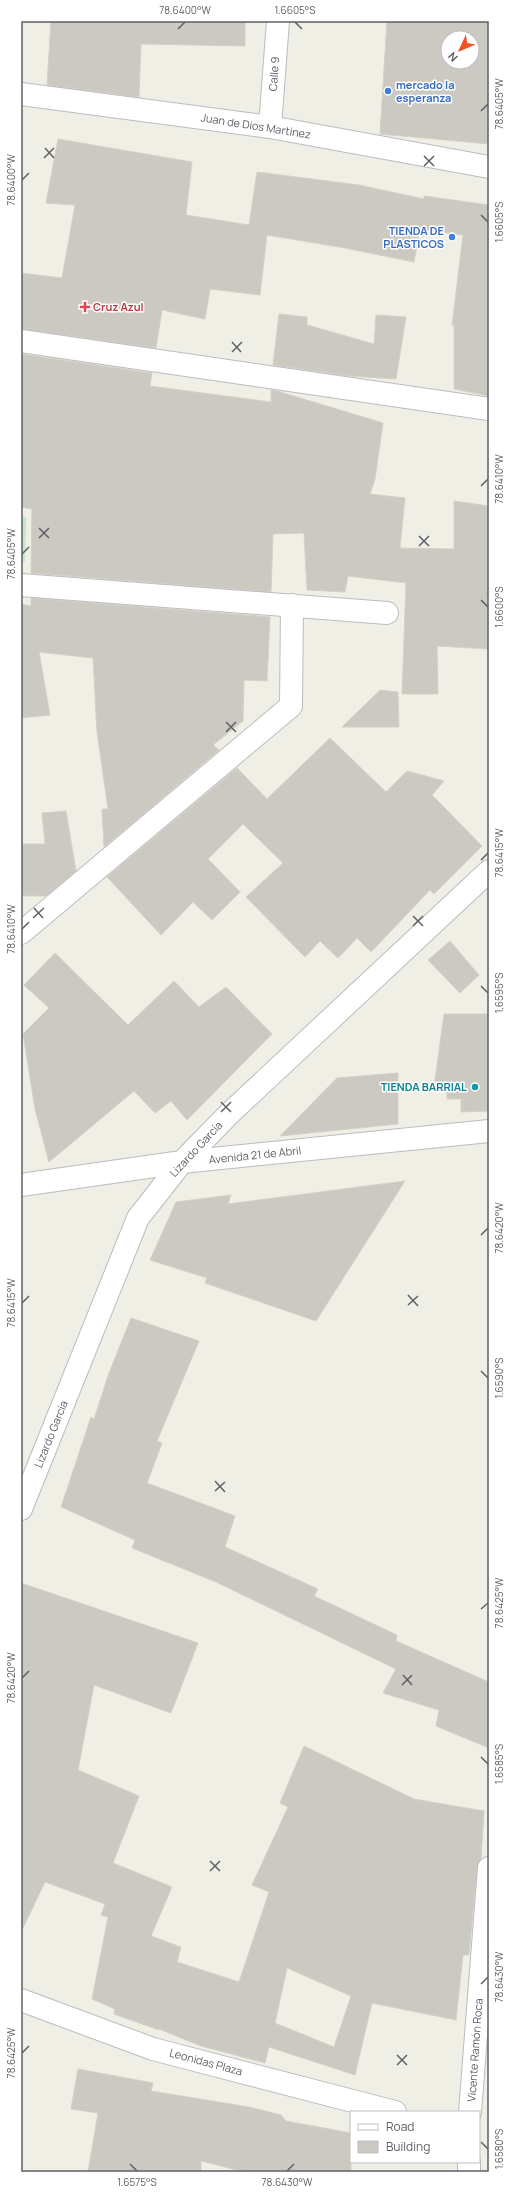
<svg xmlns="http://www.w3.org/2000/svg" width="510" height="2193" viewBox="0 0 510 2193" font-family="Manrope,sans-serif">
  <rect width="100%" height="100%" fill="#f0efe5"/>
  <!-- green -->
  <path fill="#c0e9c5" d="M21 517H26L25 562 21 561Z"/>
  <!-- building -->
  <path fill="#cbc9c2" stroke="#d5d2c3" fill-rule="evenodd" d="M51 21H245V46L141 44 139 97 47 85Z
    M387 21H489V144L380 134ZM448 38H472V62H448Z
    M58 139 192 162 186 215 249 225 257 172 359 185 424 199V196L489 205V396L454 389V325H452L463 235 420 229 414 262 345 248 267 235 260 295 210 289 205 319 162 310 156 348 21 329V273L62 278 75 205 46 203Z
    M279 314 307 317V325L374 344 376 315 406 317 396 379 349 376 273 365Z
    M21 354 152 373 150 386 271 402V390L277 391 383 423 375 479 370 494 405 498 400 548 454 549V501L489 506V649L437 646 438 694H402L406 583 348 576 345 592 307 590 304 533 273 534 271 592 31 573 32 509 21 507Z
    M31 598 270 617 267 681 244 680 243 721 213 745 219 750 104 847 102 809H108L97 732 93 658 39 652 50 715 21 718V604L31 606Z
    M380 690 398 692 399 727H342Z
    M330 738 386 792 407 771 444 781 432 795 482 846 434 894 430 890 371 952 357 938 338 958 320 941 305 957 246 897 283 863 243 824 208 859 240 892 212 920 193 902 161 935 107 877 237 768 267 799Z
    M66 811 76 871 46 896H21V844H45L42 813Z
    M450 941 479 975 460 993 428 960Z
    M55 953 128 1025 174 981 199 1007 226 987 272 1034 187 1120 171 1101 155 1113 134 1091 49 1162 35 1109 23 1034 49 1008 24 985Z
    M444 1014H489V1111L461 1112V1099H447V1087H434Z
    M398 1073V1124L280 1136 337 1078Z
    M405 1181 316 1321 205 1283 207 1278 150 1260 176 1202 231 1195 228 1204Z
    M131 1318 199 1341 157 1441 162 1443 147 1483 235 1516 225 1547 318 1589 314 1596 397 1635 396 1641 489 1682V1748L436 1726 439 1710 383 1693 396 1669 216 1582 132 1548 135 1540 61 1507 91 1417 94 1419 109 1373Z
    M21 1583 198 1643 171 1713 94 1685 78 1770 139 1796 113 1863 172 1887 151 1936 181 1947 177 1962 239 1982 269 1892 252 1885 288 1807 280 1803 304 1746 414 1799 484 1811 481 1859 477 1867 469 1955H463L456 2020 372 2003 355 2075 269 2047 265 2063 201 2046 159 2029V2030L114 2014 115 2009 92 1999 108 1917 101 1915 105 1904 45 1882 21 1932ZM287 1968 351 1996 334 2047 275 2023Z
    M78 2069 153 2083 151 2091 249 2107 281 2115 286 2121 351 2133V2172H245L201 2161V2172H88L98 2113 71 2109Z"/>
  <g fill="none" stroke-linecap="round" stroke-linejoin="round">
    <!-- street casing -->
    <g stroke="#babcc1" stroke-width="24">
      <path id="street" d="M21 94 270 127 489 167
        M270 127 278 21
        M21 341 489 409
        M21 585 387 613
        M21 933 291 706 292 605
        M21 1185 182 1162 489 1131
        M21 1509 138 1218 182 1162 229 1114 489 871
        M21 2000 153 2049 395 2112
        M470 2112 489 1868
        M469 2172V2162"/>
    </g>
    <!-- street -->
    <use href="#street" stroke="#fff" stroke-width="22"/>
  </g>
  <!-- ticks -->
  <path fill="none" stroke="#5d6066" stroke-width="1.5" d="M295 22 302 29M178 29 185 22M481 111 488 104M45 148 54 158M424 156 434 166M44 158 54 148M424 166 434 156M22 180 29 173M481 215 488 222M232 342 241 352M232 352 242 342M481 486 488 479M39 528 49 538M419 536 429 546M39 538 49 528M419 546 429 536M22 554 29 547M481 600 488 607M226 722 236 732M226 732 236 722M481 860 488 853M34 908 43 918M413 916 423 926M33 918 44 908M413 926 423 916M22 929 29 922M481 986 488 993M221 1102 231 1112M221 1112 231 1102M481 1235 488 1228M408 1295 418 1306M22 1303 29 1296M408 1305 418 1296M481 1371 488 1378M215 1481 225 1492M215 1491 225 1482M481 1609 488 1603M403 1675 412 1685M22 1678 29 1671M402 1685 412 1675M481 1757 488 1764M210 1861 220 1871M210 1871 220 1861M481 1984 488 1977M22 2053 29 2046M397 2055 407 2065M397 2065 407 2055M481 2142 488 2149M130 2164 137 2171M287 2171 294 2164"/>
  <!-- markers -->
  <g fill="#3f7fe0" stroke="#fff" stroke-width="1.5">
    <circle cx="388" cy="91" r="4"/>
    <circle cx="452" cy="237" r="4"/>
  </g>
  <path fill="#e0444e" stroke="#fff" stroke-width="1.5" d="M83 301h4v4h4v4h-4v4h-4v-4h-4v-4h4z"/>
  <circle fill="#0f9aa8" stroke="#fff" stroke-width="1.5" cx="475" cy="1087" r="4"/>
  <g text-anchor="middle" stroke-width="3" stroke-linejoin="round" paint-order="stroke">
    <!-- street labels -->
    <g font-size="11" fill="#5d6066" stroke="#fff">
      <text transform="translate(274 74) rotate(-86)" y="4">Calle 9</text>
      <text transform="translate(256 126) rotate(9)" y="4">Juan de Dios Martinez</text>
      <text transform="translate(196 1149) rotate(-47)" y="4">Lizardo García</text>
      <text transform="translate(255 1155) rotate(-6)" y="4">Avenida 21 de Abril</text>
      <text transform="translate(51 1434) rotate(-68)" y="4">Lizardo García</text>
      <text transform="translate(475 2050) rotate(-86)" y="4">Vicente Ramón Roca</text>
      <text transform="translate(206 2062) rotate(15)" y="4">Leonidas Plaza</text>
    </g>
    <!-- shop labels -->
    <g font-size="11" font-weight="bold" fill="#366cbe" stroke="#fff" text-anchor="start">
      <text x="396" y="89">mercado la<tspan x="396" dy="13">esperanza</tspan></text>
      <text x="444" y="235" text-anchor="end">TIENDA DE<tspan x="444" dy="13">PLASTICOS</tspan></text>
    </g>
    <!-- health labels -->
    <g font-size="11" font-weight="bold" fill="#be3a42" stroke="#fff" text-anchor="start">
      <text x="93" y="311">Cruz Azul</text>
    </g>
    <!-- culture labels -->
    <g font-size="11" font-weight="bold" fill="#0d838f" stroke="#fff" text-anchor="end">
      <text x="467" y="1091">TIENDA BARRIAL</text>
    </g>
  </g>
  <!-- border -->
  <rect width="510" height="2193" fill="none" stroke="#ffffff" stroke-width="44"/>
  <!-- legend -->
  <rect x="350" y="2111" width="130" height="52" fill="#ffffff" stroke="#bebfc2"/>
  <rect x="358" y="2124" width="20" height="6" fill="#ffffff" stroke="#bebfc2"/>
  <text x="386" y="2131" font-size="12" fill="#5d6066">Road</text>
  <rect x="358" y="2141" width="20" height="12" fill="#cbc9c2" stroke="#bebfc2"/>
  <text x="386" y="2151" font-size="12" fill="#5d6066">Building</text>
  <!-- north arrow -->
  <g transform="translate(460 50) rotate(226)"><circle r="19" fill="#ffffff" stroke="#bebfc2"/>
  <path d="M0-3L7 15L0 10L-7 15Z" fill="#f25029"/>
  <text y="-6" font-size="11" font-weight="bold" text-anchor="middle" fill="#5d6066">N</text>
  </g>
  <rect x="22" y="22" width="466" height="2149" fill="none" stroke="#5d6066" stroke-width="1.5"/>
  <g font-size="10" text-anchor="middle" fill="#5d6066">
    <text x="185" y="14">78.6400°W</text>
    <text x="295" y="14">1.6605°S</text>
    <text transform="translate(499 104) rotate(-90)" y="4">78.6405°W</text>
    <text transform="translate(11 180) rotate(-90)" y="4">78.6400°W</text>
    <text transform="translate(499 222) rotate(-90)" y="4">1.6605°S</text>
    <text transform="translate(499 479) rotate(-90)" y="4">78.6410°W</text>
    <text transform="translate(11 554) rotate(-90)" y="4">78.6405°W</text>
    <text transform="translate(499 607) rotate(-90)" y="4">1.6600°S</text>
    <text transform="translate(499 853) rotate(-90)" y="4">78.6415°W</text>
    <text transform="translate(11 929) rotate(-90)" y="4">78.6410°W</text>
    <text transform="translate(499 993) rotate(-90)" y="4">1.6595°S</text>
    <text transform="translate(499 1228) rotate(-90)" y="4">78.6420°W</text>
    <text transform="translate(11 1303) rotate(-90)" y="4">78.6415°W</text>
    <text transform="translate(499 1378) rotate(-90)" y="4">1.6590°S</text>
    <text transform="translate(499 1603) rotate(-90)" y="4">78.6425°W</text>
    <text transform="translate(11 1678) rotate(-90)" y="4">78.6420°W</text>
    <text transform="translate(499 1764) rotate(-90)" y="4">1.6585°S</text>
    <text transform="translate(499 1977) rotate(-90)" y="4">78.6430°W</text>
    <text transform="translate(11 2053) rotate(-90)" y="4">78.6425°W</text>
    <text transform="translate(499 2149) rotate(-90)" y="4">1.6580°S</text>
    <text x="137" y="2186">1.6575°S</text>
    <text x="287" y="2186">78.6430°W</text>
  </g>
</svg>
